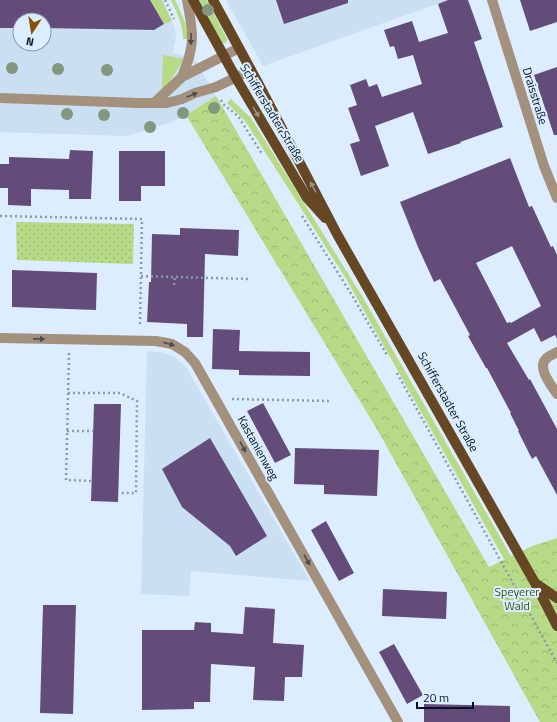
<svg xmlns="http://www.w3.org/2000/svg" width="557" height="722" viewBox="0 0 557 722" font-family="'Titillium Web',sans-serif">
  <defs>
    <pattern id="forest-crowns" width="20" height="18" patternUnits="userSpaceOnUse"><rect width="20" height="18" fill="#b6da86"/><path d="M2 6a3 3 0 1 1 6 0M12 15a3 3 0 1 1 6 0" fill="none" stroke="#9bba73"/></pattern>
    <pattern id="garden-dots" width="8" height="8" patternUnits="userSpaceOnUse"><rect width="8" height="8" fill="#b6da86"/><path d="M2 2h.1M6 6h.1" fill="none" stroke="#9bba73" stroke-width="1.8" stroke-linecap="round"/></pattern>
  </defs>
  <rect width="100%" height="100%" fill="#dbedff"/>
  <!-- built -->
  <path fill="#cbdff3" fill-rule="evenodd" d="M0 0H162L175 29 176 37 173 53 194 58 216 96 186 115 172 122 127 136 0 132ZM20 20H44V44H20Z
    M226 0H448L263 66Z
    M147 351 160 352 174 356 186 367 310 581 191 571 189 596 141 594Z"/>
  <!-- green -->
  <path fill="#b6da86" d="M150 0H162L172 21 164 24Z
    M171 0H175C181 13 188 25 187 39H183C183 25 177 13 171 0Z
    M199 0H207L227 39 226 43H224L222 42Z
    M163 55 184 59 164 90 162 87Z
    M231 99 251 118 362 296 535 598 557 653 345 277 249 127 244 120 227 103Z"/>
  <!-- forest -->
  <path fill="url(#forest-crowns)" d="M216 96 489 567 532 546 557 538V722H540L378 431 186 115Z"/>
  <!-- garden -->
  <path fill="url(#garden-dots)" d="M16 222 134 224 133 264 17 260Z"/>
  <!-- building -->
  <path fill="#644c7a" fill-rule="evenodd" d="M0 0H150L164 24 154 30 44 28V20H20V28H0Z
    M276 0H348V3L284 24Z
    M448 0H468L482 39 474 42 503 127 460 142 461 143 428 154 413 112 375 126 389 166 361 176 350 144 360 141 348 108 357 105 350 85 366 79 369 87 377 84 382 97 422 84 413 55 398 59 394 46 390 47 384 30 412 21 419 42 448 33 438 4Z
    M520 0H557V22L530 31Z
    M557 67V135H554L534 75Z
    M70 150 93 151 91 199H69V190L31 189V206L8 205V188H0V164H9V157L69 159Z
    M119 151H165V186H141V201H119Z
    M510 158 529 207 532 206 551 247 553 246 557 255V339L555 335 541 342 534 328 507 343 529 380 530 379 557 429V495L536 456 532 459 518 431H519L510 413H511L487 368H486L468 336 470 335 440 279 434 282 418 247 400 202ZM512 246 541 306 511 323 510 322 507 323 476 263Z
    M180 228 239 230 238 256 205 254 203 337H187V324L147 322 149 282H151L152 234 180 235Z
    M12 270 97 273 96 310 12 307Z
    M213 329 240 330 239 351 310 352V376L239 375V370L212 369Z
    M263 403 291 455 275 463 247 411Z
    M94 404H121L118 502 91 501Z
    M210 438 267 536 236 556 230 546 182 507 162 469Z
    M295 448 379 450 377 496 324 494V485L294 484Z
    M326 521 354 573 339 581 311 530Z
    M383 589 447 592 446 619 382 616Z
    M43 605H76L73 714 40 713Z
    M245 607 275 609 273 643 304 645 302 677H285L284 701 253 700 255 667 211 664 210 702H194V709L142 710V630H194L195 622 211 623V632L243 634Z
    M394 644 423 695 407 704 379 652Z
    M424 704 510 706V722H424Z"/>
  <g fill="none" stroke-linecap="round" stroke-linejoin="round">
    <!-- path -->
    <path stroke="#899aab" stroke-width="2.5" stroke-dasharray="2 3" stroke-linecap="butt" d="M165 0 174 19
      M221 100 223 104 238 116 262 154
      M0 216 142 219 140 327
      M302 216 350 292 387 355
      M141 276 248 279
      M174 285 175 277
      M69 353 66 480 92 481
      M397 373 557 663
      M68 393H120L137 401 136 493H119
      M232 399 330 401
      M67 431H93"/>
    <!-- minor -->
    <path stroke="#a3907d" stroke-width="10" d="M492 0 544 166 557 198
      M182 77C187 64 192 51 192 37 192 25 189 12 187 0
      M0 98 139 103H167L182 99 195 93 216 87 251 70
      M154 103 182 77 239 48
      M0 338 156 341 172 344 185 352 195 363 398 722
      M557 352C554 354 551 355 548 357 535 366 551 385 557 394"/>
    <!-- major -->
    <path stroke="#664723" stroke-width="10" d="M193 0 236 78 307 198 325 218
      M213 0 258 83 337 234 535 583 557 626
      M535 583 557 598"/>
  </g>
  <!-- trees -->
  <g fill="#82977e">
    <circle cx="208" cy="10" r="6"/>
    <circle cx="12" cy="68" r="6"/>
    <circle cx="58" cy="69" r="6"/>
    <circle cx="107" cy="70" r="6"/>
    <circle cx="214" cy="108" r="6"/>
    <circle cx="183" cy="113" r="6"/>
    <circle cx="67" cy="114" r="6"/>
    <circle cx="104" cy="115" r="6"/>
    <circle cx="150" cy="127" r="6"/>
  </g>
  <!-- one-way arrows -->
  <defs><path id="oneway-solid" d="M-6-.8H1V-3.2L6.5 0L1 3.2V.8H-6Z"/></defs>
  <g fill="#4c4c4c">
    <use href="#oneway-solid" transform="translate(191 39) rotate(92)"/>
    <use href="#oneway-solid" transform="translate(192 95) rotate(-22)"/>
    <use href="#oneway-solid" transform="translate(39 339) rotate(1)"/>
    <use href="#oneway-solid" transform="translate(169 344) rotate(16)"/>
    <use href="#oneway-solid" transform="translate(243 447) rotate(61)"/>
    <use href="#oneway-solid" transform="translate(307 560) rotate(61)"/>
  </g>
  <g fill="#9b9286">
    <use href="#oneway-solid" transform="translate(256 112) rotate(59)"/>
    <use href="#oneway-solid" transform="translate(313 187) rotate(-118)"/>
  </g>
  <g text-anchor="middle" stroke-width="4" stroke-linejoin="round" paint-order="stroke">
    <!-- street labels -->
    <g font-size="12" fill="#041423" stroke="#dbedff">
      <text transform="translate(535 96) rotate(73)" y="4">Draisstraße</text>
      <text transform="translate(272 113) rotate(59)" y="4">Schifferstadter Straße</text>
      <text transform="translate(448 402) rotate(61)" y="4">Schifferstadter Straße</text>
      <text transform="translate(258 448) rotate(61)" y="4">Kastanienweg</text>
    </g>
    <!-- park labels -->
    <g font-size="12" fill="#3a5114" stroke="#dbedff">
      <text x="517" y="596">Speyerer<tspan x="517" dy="14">Wald</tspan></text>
    </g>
  </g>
  <!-- north arrow -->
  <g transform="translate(32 32) rotate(192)"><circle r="19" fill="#dbedff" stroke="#8596a7"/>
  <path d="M0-3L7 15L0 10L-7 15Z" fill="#865100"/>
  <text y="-6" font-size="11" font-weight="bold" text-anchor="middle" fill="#041423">N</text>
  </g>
  <!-- scale -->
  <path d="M417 702v6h56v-6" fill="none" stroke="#041423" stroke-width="2"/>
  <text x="423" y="702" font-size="12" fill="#041423" stroke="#dbedff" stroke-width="3" paint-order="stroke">20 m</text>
</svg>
